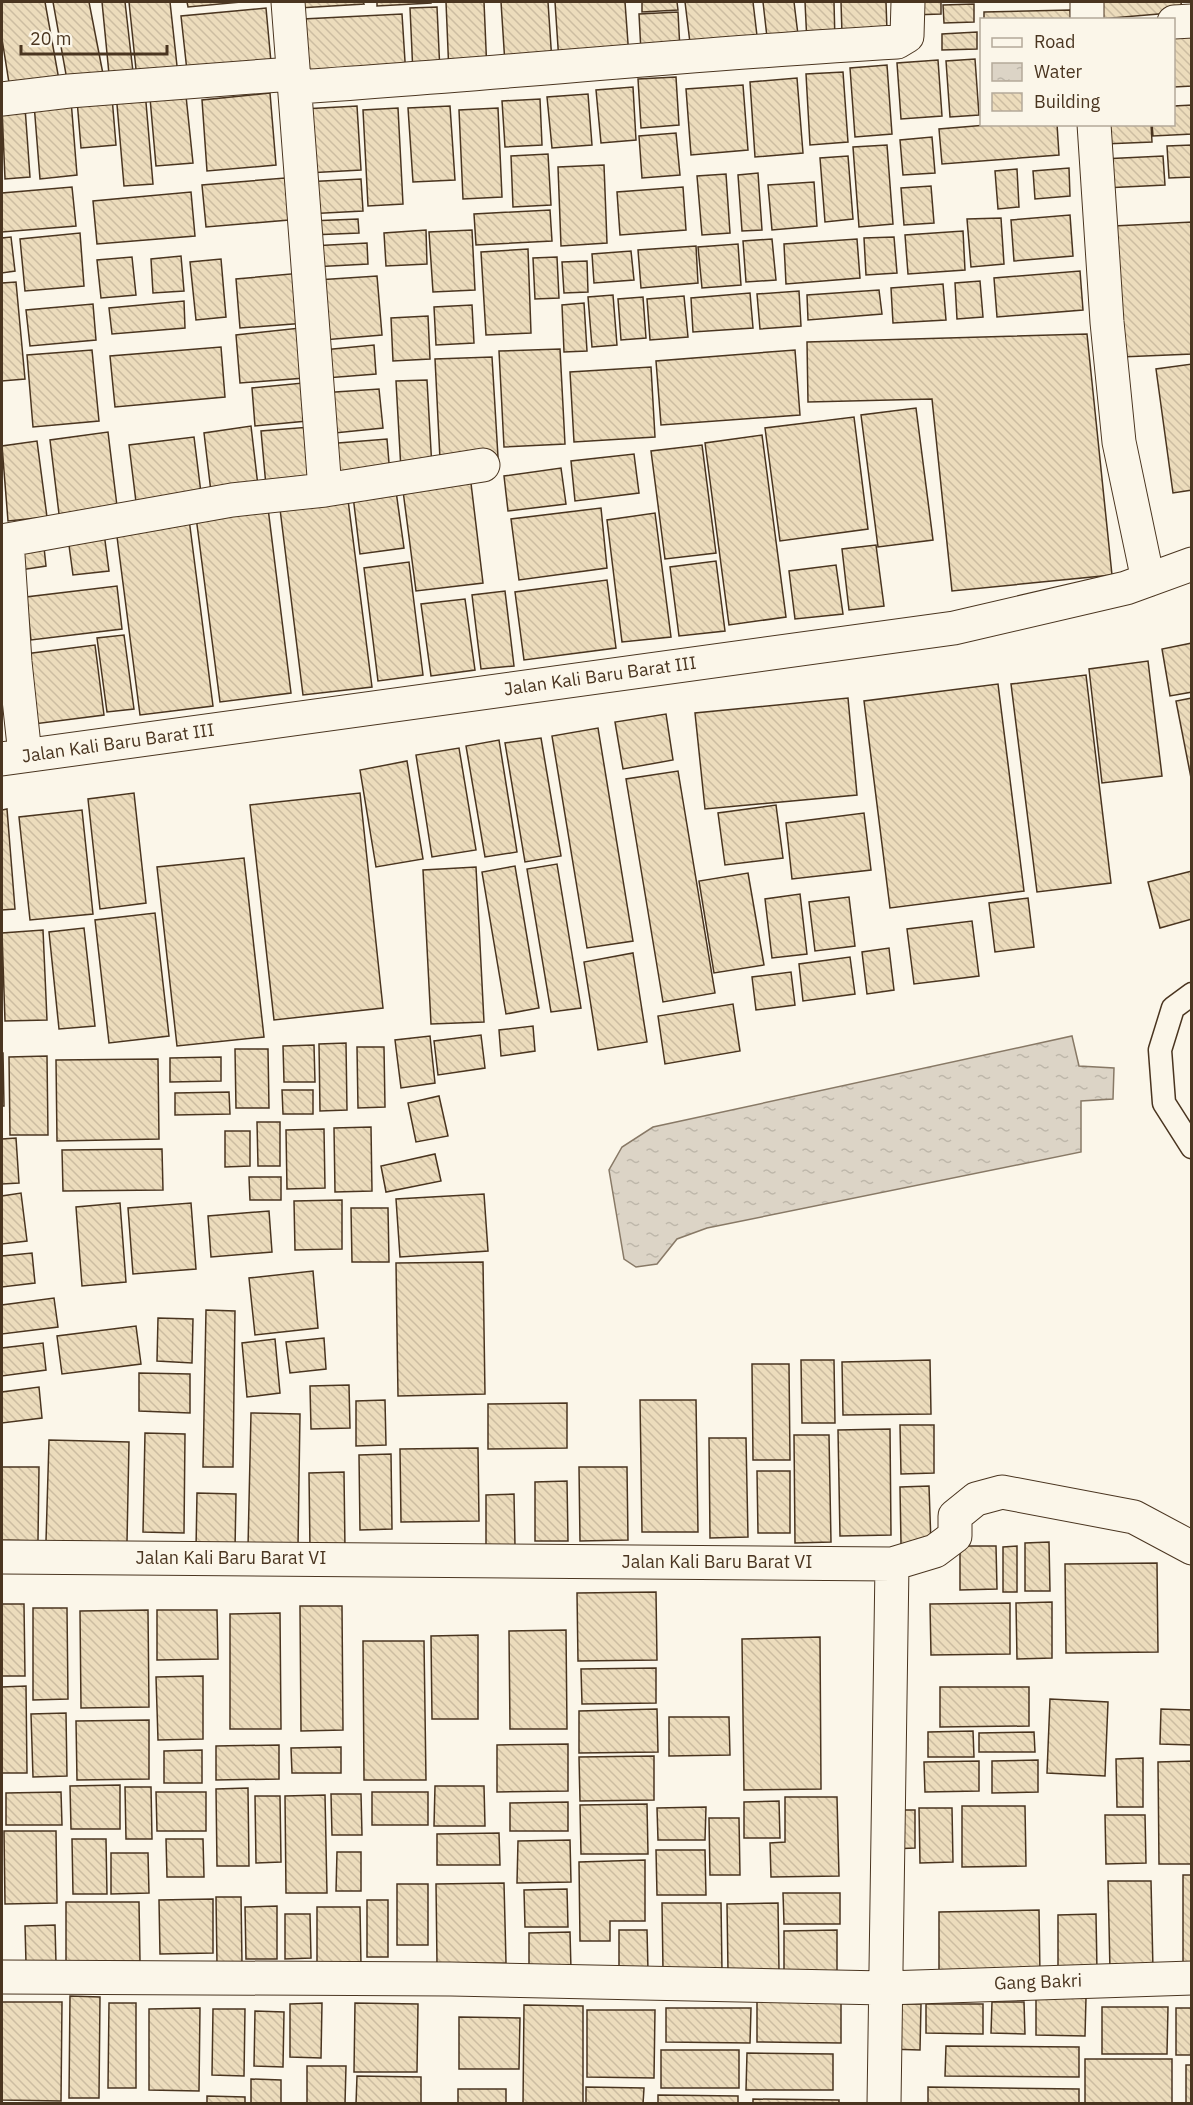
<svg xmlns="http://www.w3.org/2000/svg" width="1193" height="2105" viewBox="0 0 1193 2105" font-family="'IBM Plex Sans',sans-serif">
  <defs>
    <pattern id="water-ripples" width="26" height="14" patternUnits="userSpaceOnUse" patternTransform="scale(1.5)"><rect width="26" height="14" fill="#dcd4c6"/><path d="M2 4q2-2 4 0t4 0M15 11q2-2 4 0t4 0" fill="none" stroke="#beb7aa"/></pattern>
    <pattern id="building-back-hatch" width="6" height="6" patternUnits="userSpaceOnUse" patternTransform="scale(1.5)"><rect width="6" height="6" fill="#ecdcbc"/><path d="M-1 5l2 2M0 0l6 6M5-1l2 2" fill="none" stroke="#ccbda1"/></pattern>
  </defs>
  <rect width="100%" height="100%" fill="#fbf6e9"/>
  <!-- water -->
  <path fill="url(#water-ripples)" stroke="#887966" stroke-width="1.5" d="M1072 1036 1079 1066 1114 1068 1113 1099 1081 1101V1152L707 1228 677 1239 657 1264 636 1267 624 1259 609 1170 622 1147 653 1127Z"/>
  <!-- building -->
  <path fill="url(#building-back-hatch)" stroke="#4a3520" stroke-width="1.5" d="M2 2H45L59 80 10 89 2 39Z
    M53 2H89L103 74 67 80Z
    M102 2H125L133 72 109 74Z
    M129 2H170L178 75 137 79Z
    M187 2H241L188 7Z
    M299 2H363L364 4 299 8Z
    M377 2H431V3L377 6Z
    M446 2H484L487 72 449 74Z
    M501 2H548L552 62 505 64Z
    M555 2H625L629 57 559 62Z
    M642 2H677L678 10 642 12Z
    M685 2H753L758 44 691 51Z
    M763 2H794L799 43 768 46Z
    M805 2H834L835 42 807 43Z
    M841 2H886L887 31 842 34Z
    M911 2H941V14L911 15Z
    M1098 2H1181L1182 12 1100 19Z
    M974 4V22L944 23 943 5Z
    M437 7 440 72 413 74 410 8Z
    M266 8 271 62 187 71 181 16Z
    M1070 10 1071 20H984V12Z
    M678 12 680 50 641 52 639 14Z
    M402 14 406 77 306 82 303 19Z
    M977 32V49L942 50V34Z
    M1192 33V86L1174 87V34Z
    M975 59 979 115 950 117 946 61Z
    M938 60 942 116 901 119 897 63Z
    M887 65 892 134 855 137 850 68Z
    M843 72 848 142 810 145 806 74Z
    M676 77 679 125 641 128 638 79Z
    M797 78 803 153 755 157 750 82Z
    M743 85 748 150 691 155 686 89Z
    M633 87 636 140 601 143 596 90Z
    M145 91 153 184 124 186 116 93Z
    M270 93 276 165 207 171 202 100Z
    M588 94 592 145 552 148 547 97Z
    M186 96 193 163 156 166 150 98Z
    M112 97 116 145 81 148 77 100Z
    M540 99 542 145 505 147 502 101Z
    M71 100 77 175 40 179 34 104Z
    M1192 105V134L1153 136 1152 124H1174V106Z
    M357 106 361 170 307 173 303 109Z
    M450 106 455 180 413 182 408 108Z
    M25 107 30 177 5 179 2 109Z
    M398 108 403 204 368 206 363 110Z
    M498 108 502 197 463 199 459 110Z
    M999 124H1057L1059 155 942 164 939 129Z
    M1104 124H1151L1152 142 1104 144Z
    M676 133 680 175 642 178 639 136Z
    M932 137 935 173 903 175 900 140Z
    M887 145 893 224 859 227 853 147Z
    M1192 145V177L1169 178 1167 146Z
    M548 154 551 205 513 207 511 156Z
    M848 156 853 219 825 222 820 158Z
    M1163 156 1165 185 1104 188 1102 159Z
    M604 165 607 243 561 246 558 167Z
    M1069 168 1070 196 1035 199 1033 171Z
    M1017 169 1019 207 998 209 995 171Z
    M758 173 762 230 742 231 738 175Z
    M726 174 730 233 702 235 697 176Z
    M285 178 289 220 206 227 202 185Z
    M361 179 363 211 306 214 304 182Z
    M814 182 817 226 772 230 768 185Z
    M931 186 934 223 904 225 901 188Z
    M72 187 76 226 2 232V193Z
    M683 187 686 230 620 235 617 192Z
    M191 192 195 236 97 244 93 201Z
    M550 210 552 241 476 245 474 214Z
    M1070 215 1073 256 1014 261 1011 220Z
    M1001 218 1004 264 971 267 967 219Z
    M358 219 359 233 311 235 310 221Z
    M1192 222V354L1121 357 1114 226Z
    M426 230 427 264 386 266 384 233Z
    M472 230 475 290 433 292 429 232Z
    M963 231 965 270 908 274 905 235Z
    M80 233 84 286 25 291 20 239Z
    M11 237 15 271 2 273V238Z
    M894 237 897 273 866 275 864 238Z
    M772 239 776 280 746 282 743 241Z
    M857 239 860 278 786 284 784 244Z
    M367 243 368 264 312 267 311 246Z
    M738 244 741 285 702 288 698 247Z
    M696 246 698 283 641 288 638 250Z
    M528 249 531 333 486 335 481 252Z
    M631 251 634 280 594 283 592 254Z
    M181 256 184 291 153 293 151 259Z
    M132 257 136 295 101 298 97 260Z
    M557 257 559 298 535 299 533 258Z
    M221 259 226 317 196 320 190 262Z
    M587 261 588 292 564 293 562 262Z
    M1080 271 1083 310 997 317 994 278Z
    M302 273 306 323 240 328 236 279Z
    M377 276 382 335 323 340 317 280Z
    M980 281 983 317 957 319 955 283Z
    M16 282 25 379 2 381V283Z
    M943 284 946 320 893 323 891 288Z
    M879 290 882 314 808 320 807 295Z
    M799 291 801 326 760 329 757 294Z
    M750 293 753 328 693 332 691 298Z
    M613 295 617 345 592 347 588 297Z
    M684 296 688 337 650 340 647 299Z
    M643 297 646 338 621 340 618 299Z
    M184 301 185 328 112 334 109 308Z
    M584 303 587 351 564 352 562 305Z
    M93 304 96 340 30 346 26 310Z
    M472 305 474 343 436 345 434 307Z
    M428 316 430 359 393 361 391 318Z
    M300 328 305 378 240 383 236 335Z
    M1087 334 1112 575 952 591 932 399 808 402 807 342Z
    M374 345 376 374 326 378 323 350Z
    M221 347 225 397 115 407 110 356Z
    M560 349 565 444 504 447 499 351Z
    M92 350 99 421 33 427 27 355Z
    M795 350 800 415 661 425 656 361Z
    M492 357 498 457 440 459 435 359Z
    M1192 364V490L1173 493 1156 369Z
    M651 367 655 437 574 442 570 372Z
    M427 380 432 468 401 470 396 381Z
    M303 383 307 421 255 426 252 388Z
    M379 389 383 428 325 434 321 393Z
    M916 408 933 540 878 547 861 415Z
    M854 417 868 529 780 541 765 428Z
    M251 426 258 486 211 492 204 433Z
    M310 427 314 482 266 486 261 431Z
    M108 432 117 506 59 514 50 440Z
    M762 435 786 617 729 625 705 443Z
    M194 437 201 493 136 502 129 445Z
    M387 439 390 475 330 480 326 444Z
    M37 441 47 517 8 521 2 446Z
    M702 445 716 553 665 559 651 451Z
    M634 454 639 493 575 501 571 461Z
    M561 468 566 504 508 511 504 476Z
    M470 475 483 583 416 591 402 483Z
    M396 491 404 548 360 554 353 496Z
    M348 500 372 687 303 695 280 509Z
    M268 508 291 693 220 702 196 517Z
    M601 508 607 568 519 580 511 519Z
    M655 513 671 637 622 642 607 520Z
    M189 519 213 706 140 715 116 529Z
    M104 533 109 571 73 575 68 538Z
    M43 538 46 566 14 571 11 542Z
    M876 545 884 606 849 610 842 549Z
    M716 561 725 631 679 636 670 567Z
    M409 562 423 675 378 681 364 568Z
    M836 565 843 614 795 619 789 571Z
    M607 580 616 648 524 660 515 592Z
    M117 586 122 629 31 640 26 597Z
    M505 591 514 666 481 669 472 595Z
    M465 599 475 670 431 676 421 604Z
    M124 635 134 709 107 712 97 638Z
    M1192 643V692L1170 696 1162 649Z
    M95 645 104 715 26 725 17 655Z
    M1148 661 1162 776 1102 783 1089 669Z
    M1086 675 1111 883 1037 892 1011 684Z
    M998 684 1024 891 890 908 864 701Z
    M848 698 857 795 705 809 695 713Z
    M1192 698V783L1176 701Z
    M666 714 673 760 623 769 615 722Z
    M598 728 633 941 587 948 552 736Z
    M541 738 561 856 525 862 505 743Z
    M499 740 517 852 485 857 466 746Z
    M459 748 476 850 432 857 416 755Z
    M407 761 423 859 376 867 360 770Z
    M678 771 715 993 663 1002 626 779Z
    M134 793 146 903 100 909 88 799Z
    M360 793 383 1008 274 1020 250 805Z
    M776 805 783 858 725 865 718 813Z
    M7 809 15 909 2 910V810Z
    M82 810 93 914 30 920 19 817Z
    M864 813 871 870 792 879 786 823Z
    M244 858 264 1037 177 1046 157 867Z
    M557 864 581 1008 551 1012 527 869Z
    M515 866 539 1008 506 1014 482 872Z
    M476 867 484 1022 431 1024 423 870Z
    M1192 871V919L1160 928 1148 882Z
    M748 873 764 965 714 973 699 881Z
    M800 894 807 954 772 958 765 899Z
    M849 897 855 946 815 951 809 902Z
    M1028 898 1034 947 995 952 989 903Z
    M155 913 169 1036 109 1043 95 920Z
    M972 921 979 976 914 984 907 929Z
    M84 928 95 1026 59 1029 49 932Z
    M43 930 47 1020 5 1021 2 933Z
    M889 948 894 990 867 994 862 952Z
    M633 953 647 1042 598 1050 584 962Z
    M850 957 855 994 803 1001 799 964Z
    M791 972 795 1005 756 1010 752 977Z
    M733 1004 740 1051 665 1064 658 1016Z
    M533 1026 535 1051 501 1056 499 1030Z
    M481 1035 485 1068 438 1075 434 1041Z
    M430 1036 435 1083 401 1088 395 1040Z
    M346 1043 347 1110 320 1111 319 1044Z
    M314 1045 315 1082H284L283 1046Z
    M357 1047H384L385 1107 358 1108Z
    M235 1049H268L269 1108H236Z
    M2 1053H3L4 1106H2Z
    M47 1056 48 1135H10L9 1057Z
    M221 1057V1081L170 1082V1058Z
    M158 1059 159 1139 57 1141 56 1060Z
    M282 1090H313V1114H283Z
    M229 1092 230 1114 175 1115V1093Z
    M439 1096 448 1136 416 1142 408 1103Z
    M257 1122H280V1166H258Z
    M371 1127 372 1191 335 1192 334 1128Z
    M324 1129 325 1188 287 1189 286 1130Z
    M225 1131H250V1166L225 1167Z
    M16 1138 19 1183 2 1184V1139Z
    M162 1149 163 1190 63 1191 62 1150Z
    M435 1154 441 1181 386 1192 381 1166Z
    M249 1177H281V1200H250Z
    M21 1193 27 1241 2 1244V1196Z
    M484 1194 488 1251 400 1257 396 1199Z
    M342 1200V1249L295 1250 294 1201Z
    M120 1203 126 1282 82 1286 76 1207Z
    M191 1203 196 1269 133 1274 128 1208Z
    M351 1208H388L389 1262H352Z
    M269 1211 272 1252 211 1257 208 1216Z
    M32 1253 35 1283 2 1287V1256Z
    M483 1262 485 1394 398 1396 396 1263Z
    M313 1271 318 1328 255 1335 249 1278Z
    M54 1298 58 1327 2 1334V1305Z
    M206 1310 235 1311 233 1467H203Z
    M158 1318 193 1319 192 1363 157 1361Z
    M136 1326 141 1364 62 1374 57 1336Z
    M324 1338 326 1369 290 1373 286 1342Z
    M275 1339 280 1393 247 1397 242 1343Z
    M43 1343 46 1370 2 1376V1348Z
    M801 1360H834L835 1423H802Z
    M930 1360 931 1414 843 1415 842 1362Z
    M752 1364H789L790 1460H753Z
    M139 1373 190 1374V1413L139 1411Z
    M349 1385 350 1428 311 1429 310 1386Z
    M39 1387 42 1418 2 1423V1392Z
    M385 1400 386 1445 356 1446V1401Z
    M640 1400H696L698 1532H642Z
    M567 1403V1448L488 1449V1404Z
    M251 1413 300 1414 298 1547H248Z
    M900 1425H934V1473L901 1474Z
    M890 1429 891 1535 840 1536 838 1430Z
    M145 1433 185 1434 184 1533 143 1532Z
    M794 1435H829L831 1542 795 1543Z
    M709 1438H746L748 1537 710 1538Z
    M49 1440 129 1442 127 1542 46 1541Z
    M478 1448 479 1521 401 1522 400 1449Z
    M391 1454 392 1529 360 1530 359 1455Z
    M2 1467H39L38 1541 2 1540Z
    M579 1467H627L628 1540 580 1541Z
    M757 1471H790V1533H758Z
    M344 1472 345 1550H310L309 1473Z
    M567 1481 568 1541H535V1482Z
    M929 1486 931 1544H901L900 1487Z
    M197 1493 236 1494 235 1550 196 1549Z
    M514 1494 515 1546H486V1495Z
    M1049 1542 1050 1591H1025V1543Z
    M960 1546H996L997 1589 960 1590Z
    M1017 1546V1592H1003V1547Z
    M1157 1563 1158 1652 1066 1653 1065 1564Z
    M656 1592 657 1660 578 1661 577 1593Z
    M1052 1602V1658L1017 1659 1016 1603Z
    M1010 1603V1654L931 1655 930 1604Z
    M2 1604H24L25 1676H2Z
    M300 1606H342L343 1730 301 1731Z
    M33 1608H67L68 1699 33 1700Z
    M148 1610 149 1707 81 1708 80 1611Z
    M157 1610H217L218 1659 157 1660Z
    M280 1613 281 1729H230V1614Z
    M566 1630 567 1729H510L509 1631Z
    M478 1635V1719H432L431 1636Z
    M820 1637 821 1789 744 1790 742 1639Z
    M363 1641H424L426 1780H364Z
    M656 1668V1703L582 1704 581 1669Z
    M203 1676V1739L158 1740 156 1677Z
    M26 1686 27 1773H2V1687Z
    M940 1687H1029V1726L940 1727Z
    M1050 1699 1108 1702 1105 1776 1047 1773Z
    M657 1709 658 1752 579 1753V1711Z
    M1161 1709 1192 1710V1745L1160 1744Z
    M66 1713 67 1776 33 1777 31 1714Z
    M669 1717H729L730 1755 669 1756Z
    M149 1720V1779L77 1780 76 1721Z
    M973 1731 974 1757H928V1732Z
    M1034 1732 1035 1752H979V1733Z
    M568 1744V1791L497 1792V1745Z
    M279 1745V1779L216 1780V1746Z
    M341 1747V1773H292L291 1748Z
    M202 1750V1783H164V1751Z
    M654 1756V1800L580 1801 579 1757Z
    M1143 1758V1807H1117L1116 1759Z
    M1038 1760V1792L992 1793V1761Z
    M979 1761V1791L925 1792 924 1762Z
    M1192 1761V1864H1159L1158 1762Z
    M120 1785V1829H71L70 1786Z
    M435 1786H484L485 1826H434Z
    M125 1787H151L152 1839H126Z
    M248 1788 249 1866H217L216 1789Z
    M61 1792 62 1825H6V1793Z
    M156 1792H206V1831H157Z
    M372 1792H428V1825H372Z
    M331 1794H361L362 1835H332Z
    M325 1795 327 1893H286L285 1796Z
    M255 1796H280L281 1862 256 1863Z
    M785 1797H837L839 1876 771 1877 770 1843 785 1842Z
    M779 1801 780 1838H744V1802Z
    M568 1802V1831H510V1803Z
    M647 1804 648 1854H581L580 1805Z
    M962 1806H1025L1026 1866 962 1867Z
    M706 1807 705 1840H658L657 1808Z
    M919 1808H952L953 1862 920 1863Z
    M890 1810H915V1848L891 1849Z
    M1105 1815H1145L1146 1863 1106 1864Z
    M709 1818H739L740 1875H710Z
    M4 1831H56L57 1903 5 1904Z
    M499 1833 500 1865H437V1834Z
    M72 1839H106L107 1894H73Z
    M166 1839H203L204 1877H167Z
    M570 1840 571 1882 517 1883 518 1841Z
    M656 1850H705L706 1895H657Z
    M337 1852H361V1891H336Z
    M111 1853H148L149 1893 111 1894Z
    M645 1860V1921H610V1941H580L579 1862Z
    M1183 1875H1192V1972H1183Z
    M1108 1881H1151L1153 1970 1110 1971Z
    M504 1883 506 1963 437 1964 436 1884Z
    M397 1884H428V1945H397Z
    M567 1889 568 1927H525L524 1890Z
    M783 1893H840V1924H784Z
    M216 1897H241L242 1964H217Z
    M213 1899V1953L160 1954 159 1900Z
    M367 1900H388V1957H367Z
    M66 1902H139L140 1961 66 1962Z
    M662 1903H721L722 1971H663Z
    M778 1903 779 1970 728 1971 727 1904Z
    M277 1906V1959H246L245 1907Z
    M317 1907H360L361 1966H317Z
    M1039 1910 1040 1976 939 1977V1912Z
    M285 1914H310L311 1958 285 1959Z
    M1096 1914 1097 1972 1058 1973V1915Z
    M55 1925 56 1963H26L25 1926Z
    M619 1930H647L648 1971H619Z
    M837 1930V1973L784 1974V1931Z
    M570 1932 571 1970H529V1933Z
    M70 1996 100 1997 99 2098H69Z
    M1036 1997 1086 1998 1085 2036 1036 2035Z
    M757 2000 841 2001V2043L757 2042Z
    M2 2002H62L61 2101 2 2100Z
    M992 2002H1024L1025 2034 991 2033Z
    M109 2003H136V2088H108Z
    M322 2003 321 2058 290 2057V2004Z
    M355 2003 418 2004 417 2072H354Z
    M888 2004H921L920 2050 888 2049Z
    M926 2004H983V2034L926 2033Z
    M524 2005 583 2006V2104H523Z
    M1102 2007H1168L1167 2054H1102Z
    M200 2008 199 2091 149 2090V2009Z
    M666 2008H751L750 2043 666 2042Z
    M1176 2008H1192V2055H1176Z
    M213 2009H245L244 2076 212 2075Z
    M587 2010H655L654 2078 587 2077Z
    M255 2011 284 2012 283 2067 254 2066Z
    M459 2017 520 2018 519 2069H459Z
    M946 2046 1079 2047V2077L945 2076Z
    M661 2050H739V2088H661Z
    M747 2053 833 2054V2090H746Z
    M1085 2059H1172V2104H1085Z
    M1186 2065H1192V2104H1186Z
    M307 2066H346L345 2104H307Z
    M357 2076 421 2077V2104H356Z
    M251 2079 281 2080V2104H251Z
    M586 2087 644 2088 643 2104H586Z
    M928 2087 1079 2089V2104H928Z
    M458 2089H506V2104H458Z
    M658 2095 738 2096V2104H658Z
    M207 2096 245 2097V2104H207Z
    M753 2099 839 2100V2104H753Z"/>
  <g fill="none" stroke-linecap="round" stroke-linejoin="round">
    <!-- service casing -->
    <g stroke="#4a3520" stroke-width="25">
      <path id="service" d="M1192 994 1173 1008 1160 1050 1164 1103 1192 1147"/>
    </g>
    <!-- minor casing -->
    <g stroke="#4a3520" stroke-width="35">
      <path id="minor" d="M288 2 325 490
        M1087 2V20
        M1174 22 1192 21
        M296 87C497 74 696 53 897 42L907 36 908 2
        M2 99 69 91 292 74
        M1094 124 1107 322 1119 442 1148 580
        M7 540 15 662 25 755
        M2 541 232 500 325 490 483 465
        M2 759 954 628 1126 588 1192 564
        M2 1557 892 1564 935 1551 955 1536V1516L976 1499 1002 1492 1134 1517 1192 1548
        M2 1977 451 1979 885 1988 1192 1978
        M884 2104 892 1564"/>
    </g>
    <!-- service -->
    <use href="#service" stroke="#fbf6e9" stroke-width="22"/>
    <!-- minor -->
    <use href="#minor" stroke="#fbf6e9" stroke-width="33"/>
  </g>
  <g text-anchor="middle" stroke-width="4.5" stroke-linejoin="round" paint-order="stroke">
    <!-- street labels -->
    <g font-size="18" fill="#4a3520" stroke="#fbf6e9">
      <text transform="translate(600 676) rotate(-8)" y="6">Jalan Kali Baru Barat III</text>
      <text transform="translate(118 743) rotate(-8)" y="6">Jalan Kali Baru Barat III</text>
      <text x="231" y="1564">Jalan Kali Baru Barat VI</text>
      <text x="717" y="1568">Jalan Kali Baru Barat VI</text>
      <text transform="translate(1038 1982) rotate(-2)" y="6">Gang Bakri</text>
    </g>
  </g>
  <!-- border -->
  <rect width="1193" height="2105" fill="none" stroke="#4a3520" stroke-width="6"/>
  <!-- legend -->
  <rect x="980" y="18" width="195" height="108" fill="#fbf6e9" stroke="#b4a999" stroke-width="1.5"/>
  <rect x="992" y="38" width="30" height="9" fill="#fbf6e9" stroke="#b4a999" stroke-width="1.5"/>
  <text x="1034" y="48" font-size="18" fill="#4a3520">Road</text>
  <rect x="992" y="63" width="30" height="18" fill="url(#water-ripples)" stroke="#b4a999" stroke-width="1.5"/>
  <text x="1034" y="78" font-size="18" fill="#4a3520">Water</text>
  <rect x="992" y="93" width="30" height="18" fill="url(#building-back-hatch)" stroke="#b4a999" stroke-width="1.5"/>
  <text x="1034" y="108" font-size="18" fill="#4a3520">Building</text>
  <!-- scale -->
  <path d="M21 45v9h146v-9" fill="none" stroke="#4a3520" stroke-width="3"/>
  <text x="30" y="45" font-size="18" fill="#4a3520" stroke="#fbf6e9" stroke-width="4.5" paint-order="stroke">20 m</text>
</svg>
